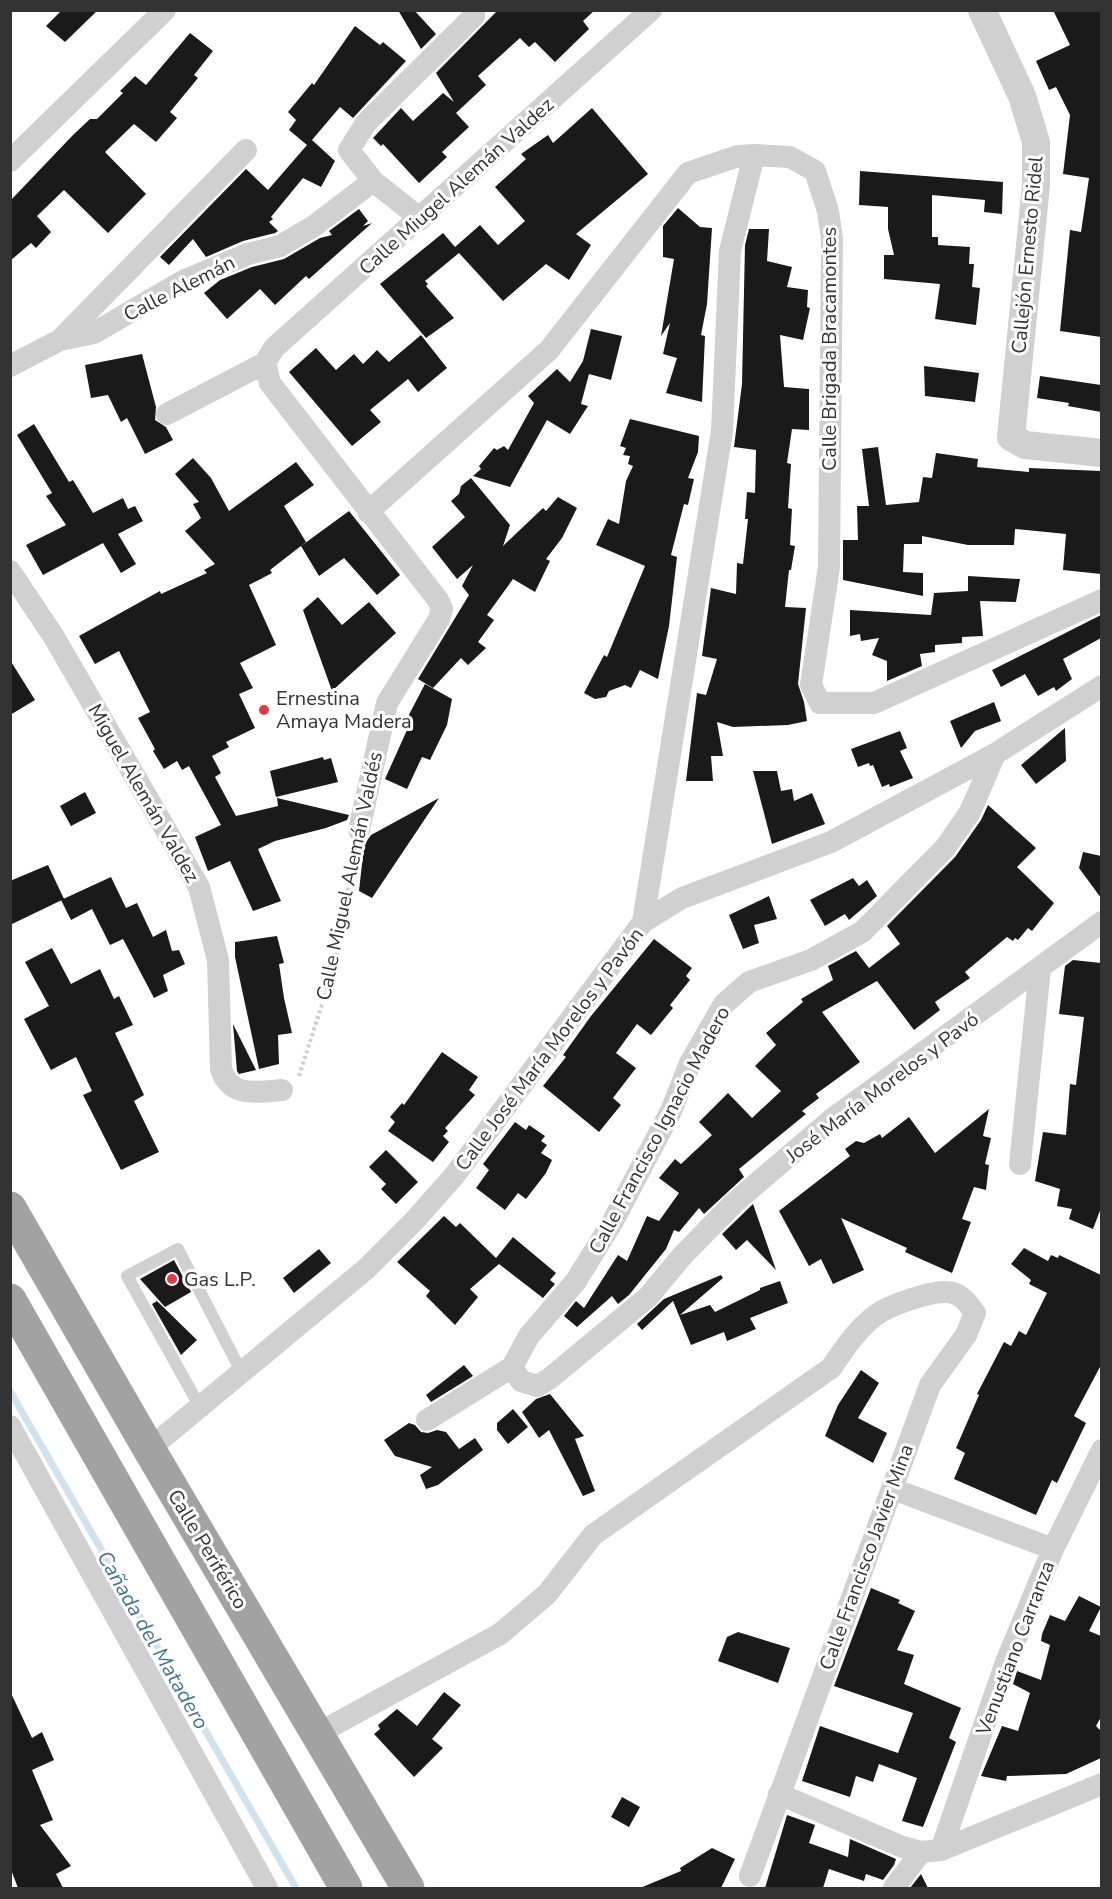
<svg xmlns="http://www.w3.org/2000/svg" width="1112" height="1899" viewBox="0 0 1112 1899" font-family="'Nunito Sans',sans-serif">
  <rect width="100%" height="100%" fill="#fff"/>
  <g fill="none" stroke-linecap="round" stroke-linejoin="round">
    <!-- stream -->
    <path stroke="#cfe2ee" stroke-width="7" d="M10 1391 296 1888"/>
  </g>
  <!-- building -->
  <path fill="#1a1a1a" d="M62 10H98L65 42 46 26Z
    M398 10H414L436 34 421 49Z
    M498 10H595L583 21 589 29 555 62 535 42 529 47 520 38 478 76 486 85 456 113 469 127 442 152 447 157 419 183 383 144 381 146 373 138 401 108 413 121 443 93 454 102 436 73Z
    M1053 10H1101V337L1060 331 1070 230 1081 232 1089 178 1063 174 1070 115 1056 87 1049 90 1036 61 1070 45Z
    M355 26 380 45 383 42 406 61 353 118 340 107 312 140 335 161 321 187 303 178 271 217 273 219 269 222 278 231 275 233 243 241 206 257 193 239 169 265 160 257 246 169 268 190 307 145 289 130 296 120 288 112 312 83 314 85Z
    M190 33 213 51 194 75 198 78 170 112 177 118 156 142 134 124 105 152 146 194 108 233 64 190 37 216 51 232 36 248 31 243 10 261V201L73 135 90 119H97L123 93 120 91 135 76 146 85Z
    M592 108 648 174 576 234 591 245 569 280 546 264 503 301 459 253 425 281 428 284 426 286 454 318 426 338 380 284 443 233 455 247 480 225 498 245 525 221 495 187 526 159 521 154 548 135 553 143Z
    M860 171 1003 182 1002 214 984 212 985 200 932 195V237H938V245L970 247 969 264H974L972 287 980 288 976 325 935 319 940 284 884 279V255H894L888 229V207L859 205Z
    M678 208 700 227 712 228 707 304 701 335 705 336 702 402 666 393 677 358 663 354 670 323 661 336 674 259 663 257V226Z
    M359 209 368 221 363 226 372 223 309 279 306 276 275 305 260 289 227 319 204 293 220 280 252 267 284 259 320 238 332 235 329 231Z
    M749 229H769L767 261 792 267 787 287 808 290 807 307 810 308 803 340 780 335 784 387 809 389V430L792 429 787 463 791 464 788 508 792 509 790 545 795 546 791 570H789L785 607 806 608 798 684 804 702 807 721 788 725 733 727 717 722 723 756H711L713 781H686L697 693 706 695 717 659 702 656 711 588 736 594 737 563 743 564 748 519H745L747 492 755 493 756 450 734 447 742 384 745 245Z
    M591 329 622 336 611 380 589 374 581 404 588 406 570 434 547 420 510 487 473 476 481 469 479 466 494 448 497 450 504 446 508 450 534 403 528 396 557 369 570 382 583 361Z
    M421 335 447 368 418 392 408 379 370 410 381 422 352 446 289 372 316 348 336 370 354 354 363 364 377 350 389 362Z
    M142 354 156 407 155 420 166 427 173 440 145 454 127 418 121 422 108 395 91 398 85 365Z
    M924 366 979 373 975 402 925 396Z
    M1040 376 1101 385V412L1068 406 1069 403 1037 398Z
    M630 419 699 436 698 452 688 478 694 479 688 505 684 504 671 555 677 557 669 626 658 679 640 670 631 688 625 685 609 691 606 697 595 699 584 693 604 655 607 657 645 566 596 545 608 519 619 524 626 481 633 466 628 464 630 456 623 455 626 448 620 446Z
    M34 424 69 482 73 480 93 513 123 498 128 509 135 506 143 521 118 534 136 564 121 573 103 543 43 575 26 545 66 525 46 496 52 493 17 435Z
    M878 447 886 505 919 502 923 477 932 478 936 453 978 459 977 467 1029 472V468L1101 471V574L1063 570 1066 534 1015 529 1014 545H968L922 536V544H904L903 572 923 573V596L843 580V540H858L857 506H869L862 449Z
    M193 458 211 478 229 511 296 462 314 485 284 506 306 542 270 570 272 573 249 585 276 645 240 663 253 688 239 694 255 728 226 742 229 747 212 756 221 773 215 777 236 816 278 806 277 798 349 815 347 820 326 828 275 841 258 849 281 901 253 911 230 861 208 871 195 837 221 825 189 766 182 770 177 761 164 769 153 751 155 749 138 718 150 712 119 651 95 664 79 636 160 591 161 594 207 573 204 570 215 564 185 531 201 518 193 504 199 502 175 474Z
    M471 478 510 525 503 546 543 508 546 511 558 497 577 508 562 538 546 559 550 561 535 592 513 579 487 615 494 620 478 642 486 648 468 665 461 658 433 688 418 679 469 595 462 586 473 565 457 579 432 547 465 517 451 501 459 494 461 486Z
    M349 511 400 575 377 595 344 558 319 576 301 546Z
    M968 576 1020 579 1016 602 980 601 983 636 962 637V643L935 645V652L920 654 922 666 887 681V661L872 655 879 638 861 641 860 634 850 636V610L931 615 934 593 968 591Z
    M318 597 342 625 369 602 396 633 332 691 303 610Z
    M1101 615V638L1063 659 1072 679 1056 691 1054 687 1038 696 1025 674 1001 687 992 670Z
    M10 660 35 700 10 715Z
    M425 684 452 699 447 725 430 760 422 757 407 789 385 779 407 730 402 728Z
    M994 702 1001 721 975 731 961 748 950 721Z
    M1065 728 1066 761 1036 784 1021 765Z
    M900 731 907 748 900 751 913 778 890 787 889 784 882 787 873 765 870 766 869 763 858 767 851 749Z
    M323 757 324 760 331 758 338 782 276 797 270 771Z
    M753 771H777L781 791 792 789 794 801 812 793 825 824 772 844Z
    M85 792 96 813 71 826 60 806Z
    M439 798 372 898 359 891 364 845 371 835Z
    M988 805 1036 848 1017 867 1054 903 1032 931 1028 928 1018 940 1015 938 1013 941 1007 937 965 972 970 978 935 1002 940 1010 914 1030 877 981 822 1012 860 1062 816 1094 819 1098 802 1111 806 1114 739 1169 744 1177 704 1214 699 1208 679 1232 674 1230 666 1249 629 1295 618 1304 612 1296 577 1327 564 1316 576 1301 584 1308 618 1255 627 1261 647 1216 659 1221 679 1193 659 1178 675 1159 681 1164 712 1135 699 1122 728 1093 752 1118 781 1091 755 1066 776 1045 766 1033 803 1002 801 999 833 980 828 966 856 951 869 968 900 944 887 926 955 857 981 820Z
    M1083 852 1101 856V898L1079 868Z
    M48 865 64 899 10 925V881Z
    M111 877 126 908 137 903 153 937 166 930 172 951 179 950 185 964 163 975 168 991 154 998 123 939 110 945 92 909 71 920 61 900Z
    M853 878 859 886 867 880 877 896 849 920 845 914 825 926 810 900Z
    M769 896 777 919 754 925 759 943 743 949 729 915Z
    M277 936 284 963 279 964 284 998 292 1033 278 1035 279 1064 259 1069 235 957V942Z
    M654 939 692 968 686 976 690 980 670 1005 673 1008 651 1035 637 1024 616 1053 636 1068 613 1098 621 1105 599 1132 543 1086 566 1057 563 1055 591 1016Z
    M52 948 71 984 100 969 114 999 119 996 133 1025 115 1033 144 1095 134 1101 159 1152 121 1170 83 1095 92 1091 76 1057 51 1070 24 1019 49 1006 25 962Z
    M1073 960 1101 963V1208L1093 1229 1069 1219 1072 1209 1057 1206 1060 1189 1035 1181 1043 1132 1066 1135 1070 1084 1076 1085 1084 1017 1059 1014 1065 966Z
    M233 1024 256 1070 239 1074 237 1071Z
    M442 1052 478 1077 469 1090 475 1095 445 1128 448 1131 443 1136 449 1142 433 1162 388 1131 395 1122 390 1117 402 1103 404 1105Z
    M989 1109 983 1136 991 1138 985 1164 989 1165 986 1190 974 1187 962 1219 971 1222 952 1273 905 1252 907 1248 841 1218 864 1270 833 1284 821 1259 809 1266 779 1211 850 1156 845 1149 856 1141 864 1143 880 1134 882 1138 909 1117 935 1153Z
    M515 1122 526 1130 529 1125 545 1136 541 1141 547 1145 541 1153 552 1160 546 1173 526 1199 518 1193 505 1210 476 1188 489 1170 483 1164Z
    M386 1150 418 1182 396 1204 381 1189 386 1184 369 1167Z
    M753 1204 776 1270 747 1240 736 1250 722 1234Z
    M444 1216 456 1227 460 1223 496 1258 513 1237 556 1273 550 1280 555 1284 543 1298 499 1264 470 1289 478 1297 455 1325 426 1296 430 1291 397 1262Z
    M1024 1248 1048 1261 1051 1255 1058 1258 1059 1255 1101 1275V1365L1074 1416 1086 1423 1057 1483 1052 1480 1036 1515 954 1479 965 1453 956 1448 979 1395 977 1394 1004 1342 1011 1346 1019 1331 1026 1335 1047 1293 1029 1284 1031 1280 1011 1264Z
    M319 1249 331 1263 294 1293 283 1278Z
    M174 1260 191 1292 165 1307 140 1279Z
    M721 1275 723 1278 680 1315 710 1305 715 1312 760 1290V1288L780 1281 788 1303 750 1318 756 1329 727 1341 724 1332 691 1345 673 1301 642 1330 637 1324 664 1299Z
    M157 1301 197 1340 181 1355 152 1304Z
    M464 1365 473 1376 431 1402 426 1395Z
    M861 1370 879 1383 858 1418 887 1433 873 1463 825 1436 838 1405Z
    M550 1394 584 1436 575 1439 595 1491 583 1496 549 1430 539 1438 522 1412 536 1399Z
    M513 1409 528 1427 508 1444 497 1430V1423Z
    M409 1423 415 1425 421 1432 428 1433 437 1430 446 1432 459 1449 475 1438 483 1450 438 1485 426 1489 420 1475 432 1467 395 1456 384 1440Z
    M871 1588 900 1600 898 1603 915 1611 897 1650 914 1655 904 1684 961 1708 949 1738 956 1742 923 1827 902 1821 917 1778 879 1764 873 1782 856 1776 850 1797 802 1781 820 1726 898 1753 913 1713 834 1686Z
    M1079 1596 1101 1607 1089 1631 1101 1636V1717L1096 1726 1101 1731V1758L1066 1774 1007 1776 1006 1781 981 1776 1002 1726 1018 1731 1030 1693 1013 1684 1017 1671 1041 1680 1050 1645 1041 1641 1042 1634 1050 1615 1065 1621Z
    M738 1632 790 1648 778 1683 718 1661 727 1637Z
    M10 1691 32 1738 42 1732 54 1760 32 1770 53 1820 40 1825 71 1866 56 1874 63 1888H18L10 1867Z
    M444 1692 461 1705 432 1739 443 1748 414 1777 374 1734 380 1729 378 1725 397 1709 417 1726Z
    M622 1797 640 1807 629 1827 611 1817Z
    M787 1815 815 1825 809 1843 848 1857 850 1839 896 1859 894 1865 883 1880 866 1874 864 1881 829 1869 823 1888H765Z
    M712 1848 735 1859 721 1888H640L681 1871 680 1868Z
    M921 1874 928 1888H910Z"/>
  <g fill="none" stroke-linecap="round" stroke-linejoin="round">
    <!-- path -->
    <path stroke="#cdcdcd" stroke-width="4" stroke-dasharray="3 3" stroke-linecap="butt" d="M299 1076 335 964 355 851"/>
    <!-- service -->
    <path stroke="#d0d0d0" stroke-width="12" d="M200 1407 127 1276 178 1249 242 1373"/>
    <!-- minor -->
    <path stroke="#d0d0d0" stroke-width="22" d="M10 161 165 10
      M421 219 373 181 349 150 366 123 474 16
      M60 340 246 150
      M265 363 270 383 438 600 442 609 439 619 387 703 359 830
      M265 363 274 348 651 10
      M10 366 60 340 94 333 183 281 248 254 280 246 314 226 373 181
      M167 414 265 363
      M368 512 549 350 688 173 738 156 754 155 790 157 815 171 828 211 832 239 829 567 811 685 820 703H874L1102 600
      M10 571 54 637 199 887 218 960 221 1069C230 1098 257 1092 282 1090
      M643 922 722 431 730 251 754 155
      M1020 1164 1040 969
      M512 1367 521 1381 537 1386 549 1379 648 1297 683 1255 734 1203 831 1120 1102 922
      M427 1420 512 1367 529 1336 576 1281 613 1221 671 1111 690 1063 724 1004 749 982 811 960 862 932 945 848 970 812 995 754
      M10 1426 267 1888
      M149 1449 366 1269 414 1221 454 1176 643 922 682 898 831 842 995 754 1102 686
      M893 1489 1053 1549
      M317 1734 500 1634 547 1594 593 1535 831 1368C845 1348 857 1329 876 1315 889 1305 931 1291 946 1292 960 1292 968 1303 975 1313L966 1335 930 1385 750 1876
      M779 1794 900 1846 921 1852 941 1850 1102 1784
      M941 1850 1006 1662 1053 1549 1102 1450
      M894 1888 921 1852"/>
    <!-- tertiary -->
    <path stroke="#d0d0d0" stroke-width="28" d="M982 10 1022 96 1036 142V185L1011 437 1025 445 1102 453"/>
    <!-- trunk -->
    <path stroke="#a2a2a2" stroke-width="33" d="M10 1208 149 1449 408 1888
      M10 1300 346 1888"/>
  </g>
  <!-- markers -->
  <g fill="#e63946" stroke="#fff" stroke-width="2">
    <circle cx="264" cy="710" r="6"/>
    <circle cx="172" cy="1279" r="6"/>
  </g>
  <g text-anchor="middle" stroke-width="6" stroke-linejoin="round" paint-order="stroke">
    <!-- street labels -->
    <g font-size="20" fill="#333" stroke="#fff">
      <text transform="translate(456 186) rotate(-42)" y="7">Calle Miugel Alemán Valdez</text>
      <text transform="translate(1027 255) rotate(-85)" y="7">Callejón Ernesto Ridel</text>
      <text transform="translate(179 288) rotate(-27)" y="7">Calle Alemán</text>
      <text transform="translate(829 349) rotate(-90)" y="7">Calle Brigada Bracamontes</text>
      <text transform="translate(144 793) rotate(60)" y="7">Miguel Alemán Valdez</text>
      <text transform="translate(349 876) rotate(-78)" y="7">Calle Miguel Alemán Valdés</text>
      <text transform="translate(549 1049) rotate(-53)" y="7">Calle José María Morelos y Pavón</text>
      <text transform="translate(882 1087) rotate(-37)" y="7">José María Morelos y Pavó</text>
      <text transform="translate(659 1130) rotate(-62)" y="7">Calle Francisco Ignacio Madero</text>
      <text transform="translate(208 1549) rotate(59)" y="7">Calle Periférico</text>
      <text transform="translate(866 1557) rotate(-70)" y="7">Calle Francisco Javier Mina</text>
      <text transform="translate(1015 1648) rotate(-69)" y="7">Venustiano Carranza</text>
    </g>
    <!-- poi labels -->
    <g font-size="20" fill="#333" stroke="#fff" text-anchor="start">
      <text x="276" y="705">Ernestina<tspan x="276" dy="23">Amaya Madera</tspan></text>
      <text x="184" y="1286">Gas L.P.</text>
    </g>
    <!-- water labels -->
    <g font-size="21" font-style="italic" fill="#3f7597" stroke="#fff">
      <text transform="translate(153 1640) rotate(60)" y="7">Cañada del Matadero</text>
    </g>
  </g>
  <!-- border -->
  <rect width="1112" height="1899" fill="none" stroke="#333333" stroke-width="24"/>
</svg>
